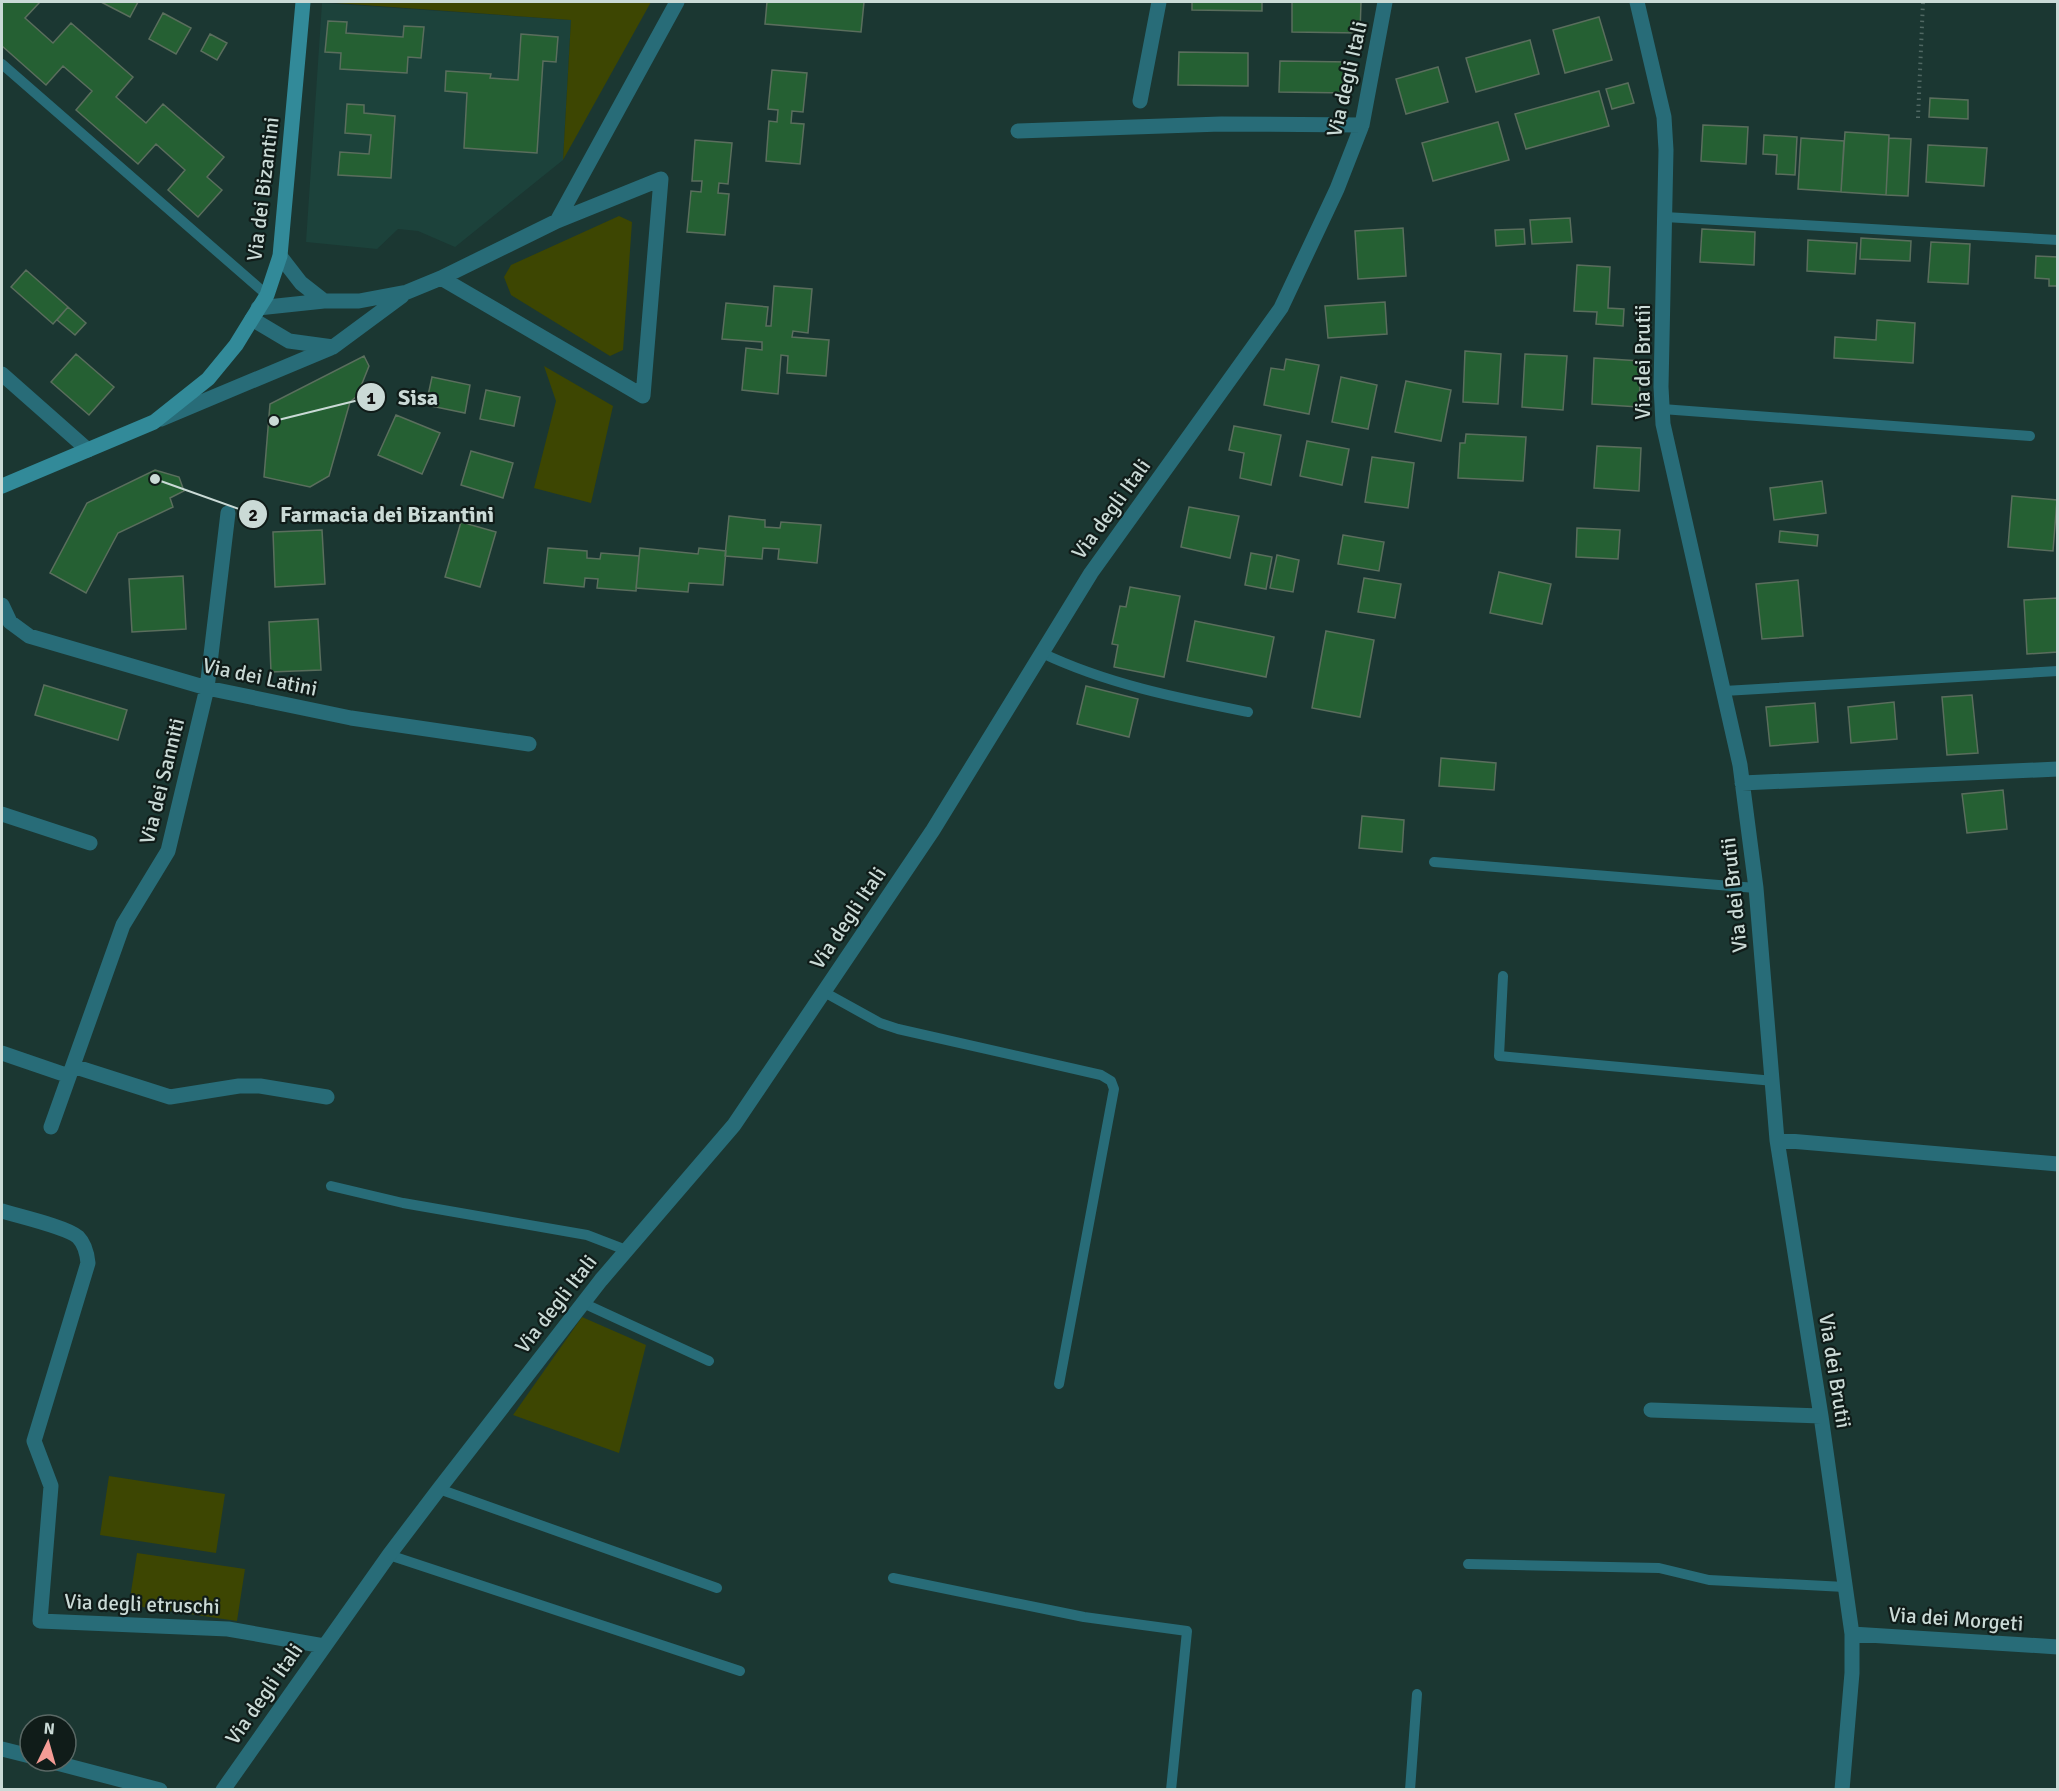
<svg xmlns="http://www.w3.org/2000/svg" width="2059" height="1791" viewBox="0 0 2059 1791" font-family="Signika,sans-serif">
  <rect width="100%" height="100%" fill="#1b3732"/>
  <!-- built -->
  <path fill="#1c423b" d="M322 3 571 20 563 160 455 247 418 231 398 229 377 249 306 242Z"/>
  <!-- green -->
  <path fill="#3d4602" d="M322 2H651L563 160 571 20Z
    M619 216 632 222 623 350 610 356 511 295 504 277 511 265Z
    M544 366 613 406 591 503 534 488 556 401Z
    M582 1317 646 1345 619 1453 513 1415Z
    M109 1476 225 1494 216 1553 100 1535Z
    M137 1553 245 1569 237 1621 129 1605Z"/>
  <!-- building -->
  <path fill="#256033" stroke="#5a6e5d" stroke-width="1.5" d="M2 2H40L25 18 53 43 71 23 133 77 116 97 146 123 163 104 224 157 207 177 222 190 198 217 168 190 185 170 156 144 138 164 76 110 92 91 63 66 46 85 2 46Z
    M101 2H138L130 17Z
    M767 2H864L861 32 765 24Z
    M1192 2H1262V11L1192 10Z
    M1292 2H1361L1360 33 1292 32Z
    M163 13 191 28 176 54 149 39Z
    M1599 17 1612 60 1565 73 1553 30Z
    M328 21 347 22 346 33 403 37 404 26 424 27 421 58 408 57 407 73 340 69 341 53 325 52Z
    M210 34 227 43 217 60 201 51Z
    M521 34 558 37 556 62 543 61 537 153 464 148 467 93 445 91 446 71 491 74 490 78 518 80Z
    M1530 40 1539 74 1476 92 1466 58Z
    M1179 52 1248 53V86L1178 85Z
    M1280 61 1350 62 1349 93 1279 92Z
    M1438 67 1448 102 1406 114 1396 79Z
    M772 70 807 73 803 112 792 111 791 123 804 124 800 164 766 161 769 121 777 122 778 110 768 109Z
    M1628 83 1634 103 1612 109 1606 89Z
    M1599 91 1609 126 1526 149 1515 114Z
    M1930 98 1968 100V119L1929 117Z
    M347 104 364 105V113L395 116 391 178 338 175 340 152 369 154 371 135 345 133Z
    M1498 122 1509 160 1433 181 1422 143Z
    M1703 125 1748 127 1746 164 1701 161Z
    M1845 132 1889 135 1886 195 1841 192Z
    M1764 135 1797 137 1795 175 1776 174 1777 155 1763 154Z
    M1801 138 1844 141 1841 192 1798 189Z
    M1889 138 1911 139 1908 196 1886 195Z
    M695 140 732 143 728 184 719 183 718 193 729 194 725 235 687 232 691 191 701 192 702 181H692Z
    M1928 145 1987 148 1984 186 1926 182Z
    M1570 218 1572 242 1532 244 1530 220Z
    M1403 228 1406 276 1358 279 1355 231Z
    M1524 229 1525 244 1496 246 1495 230Z
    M1702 229 1755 232 1754 265 1700 262Z
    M1861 238 1911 241 1910 261 1860 259Z
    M1808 240 1857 243 1855 274 1807 271Z
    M1931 242 1970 244 1968 284 1928 282Z
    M2036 256 2058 257V286H2049V279L2035 278Z
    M1577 265 1610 267 1608 308 1624 309 1623 326 1596 324 1597 312 1574 311Z
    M26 270 68 307 53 324 11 287Z
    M774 286 812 289 808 333 793 331 792 337 829 340 826 376 787 373 788 356 781 355 778 394 742 390 746 348 762 350V342L722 339 726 303 768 307 766 326H771Z
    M1385 302 1387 334 1328 338 1325 306Z
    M68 307 86 323 75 335 57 320Z
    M1877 320 1915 323 1913 363 1834 358 1835 337 1876 340Z
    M1465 351 1501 354 1498 404 1463 402Z
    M76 354 114 387 89 415 51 382Z
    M1525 354 1567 356 1563 410 1522 407Z
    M364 356 369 366 357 396 350 402 329 476 310 487 264 477 270 404Z
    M1594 358 1641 361 1639 407 1592 404Z
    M1286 359 1319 365 1309 414 1264 405 1271 368 1284 370Z
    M432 377 470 385 465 413 426 405Z
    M1341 377 1377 385 1368 429 1332 422Z
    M1406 381 1451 390 1441 441 1395 432Z
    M486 390 520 397 514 426 480 419Z
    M396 415 440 433 422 474 378 455Z
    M1234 426 1281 435 1271 485 1240 478 1244 453 1229 450Z
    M1466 434 1526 437 1523 481 1458 478 1460 443H1465Z
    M1307 441 1349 449 1342 485 1300 476Z
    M1597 446 1641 448 1639 491 1594 488Z
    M471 451 513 463 503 498 461 485Z
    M1372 457 1414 463 1408 508 1365 502Z
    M155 470 179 477 184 491 170 498 173 507 118 533 86 593 50 573 87 503Z
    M1822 481 1826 513 1774 520 1770 488Z
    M2012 496 2057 500 2053 551 2008 547Z
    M1189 507 1239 516 1230 558 1181 547Z
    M729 516 765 520V527L780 528 781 522 821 525 817 563 778 559 779 549 763 548 762 559 725 556Z
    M461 522 496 532 480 587 445 577Z
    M1577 528 1620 530 1618 559 1576 557Z
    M322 530 325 584 275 587 273 532Z
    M1780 531 1818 535 1817 546 1779 542Z
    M1343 535 1384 542 1379 571 1338 564Z
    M548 548 587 551V558L600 559 601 553 639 556 636 591 597 588 598 579 585 578 584 587 544 583Z
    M640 548 698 554 699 548 726 551 723 585 689 583 688 592 636 588Z
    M1251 553 1272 557 1266 589 1245 585Z
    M1277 555 1299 560 1293 592 1270 588Z
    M1499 572 1551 584 1542 624 1490 613Z
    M183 576 186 629 132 632 129 579Z
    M1364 578 1401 584 1395 618 1358 612Z
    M1798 580 1803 636 1762 639 1756 584Z
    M1130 587 1180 596 1164 677 1114 667 1118 645 1112 644 1120 606 1126 607Z
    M2058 598V652L2027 654 2024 600Z
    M318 619 321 670 271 672 269 622Z
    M1195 621 1274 637 1266 677 1187 661Z
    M1326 631 1374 640 1360 717 1312 708Z
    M44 685 127 710 118 740 35 715Z
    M1086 686 1138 699 1129 737 1077 724Z
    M1972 695 1978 753 1947 755 1942 697Z
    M1894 702 1897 739 1851 743 1848 707Z
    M1815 703 1818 742 1770 746 1766 707Z
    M1441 758 1496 763 1494 790 1439 786Z
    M2003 790 2007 829 1967 833 1962 794Z
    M1362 816 1404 820 1402 852 1359 848Z"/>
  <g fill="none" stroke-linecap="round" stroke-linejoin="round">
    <!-- path -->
    <path stroke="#506863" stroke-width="4" stroke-dasharray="1.5 4.5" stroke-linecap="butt" d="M1918 118 1923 2"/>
    <!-- lane -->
    <path stroke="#286c78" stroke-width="10" d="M2 64 267 295
      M1665 217 2058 240
      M1662 409 2030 436
      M1042 653C1107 684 1178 698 1248 712
      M1724 691 2058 671
      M1434 862 1756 888
      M1503 976 1499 1056 1774 1081
      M824 992 880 1023 898 1029 1101 1075 1111 1081 1114 1089 1059 1384
      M331 1186 403 1203 587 1235 626 1250
      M583 1303 709 1361
      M439 1489 717 1588
      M389 1555 740 1671
      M1468 1564 1659 1568 1709 1580 1845 1587
      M893 1578 1084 1617 1187 1631 1171 1790
      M1410 1790 1417 1694"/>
    <!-- street -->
    <path stroke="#286c78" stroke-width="15" d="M1637 2 1664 117 1666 150 1661 387 1663 424 1740 765 1756 888 1777 1140 1821 1416 1852 1634V1673L1842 1790
      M1140 101 1159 2
      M1018 131 1221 124 1362 125
      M557 221 677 2
      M280 256 301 283 324 301H359L407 292 441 278 557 221 661 179 643 396 441 278
      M258 308 324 301
      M252 319 289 341 333 347
      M2 374 88 450
      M161 419 333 347 402 296
      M2 605 10 622 29 636 207 688 351 718 529 744
      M1742 783 2058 769
      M2 814 90 843
      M2 1053 69 1076
      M73 1066 170 1097 239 1086H260L327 1097
      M51 1127 123 925 168 851 207 688 228 513
      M1777 1140 2058 1164
      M2 1211C18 1216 67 1227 78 1237 85 1244 87 1253 88 1263L34 1441 51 1486 40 1621 228 1629 324 1646
      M1651 1410 1821 1416
      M1852 1634 2058 1647
      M2 1749 30 1756
      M49 1761 160 1790
      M223 1790 389 1555 439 1489 601 1280 734 1125 933 830 1091 573 1281 308 1337 189 1362 125 1385 2"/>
    <!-- secondary -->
    <path stroke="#328a99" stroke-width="15" d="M2 486 154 422 208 379 236 345 252 319 267 295 280 256 303 2"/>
  </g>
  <g text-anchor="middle" stroke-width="4.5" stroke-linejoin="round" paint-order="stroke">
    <!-- street labels -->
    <g font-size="21" fill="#cadad6" stroke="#101c19">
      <text transform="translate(1347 79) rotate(-77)" y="7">Via degli Itali</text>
      <text transform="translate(263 189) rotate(-83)" y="7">Via dei Bizantini</text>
      <text transform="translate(1643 362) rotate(-90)" y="7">Via dei Brutii</text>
      <text transform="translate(1111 509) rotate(-54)" y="7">Via degli Itali</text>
      <text transform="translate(260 677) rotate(12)" y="7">Via dei Latini</text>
      <text transform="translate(162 781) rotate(-76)" y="7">Via dei Sanniti</text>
      <text transform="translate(1734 895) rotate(-96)" y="7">Via dei Brutii</text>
      <text transform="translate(848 918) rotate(-56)" y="7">Via degli Itali</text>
      <text transform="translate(556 1304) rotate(-52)" y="7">Via degli Itali</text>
      <text transform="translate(1835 1371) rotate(81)" y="7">Via dei Brutii</text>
      <text transform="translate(142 1604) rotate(2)" y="7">Via degli etruschi</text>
      <text transform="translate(1956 1619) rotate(4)" y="7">Via dei Morgeti</text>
      <text transform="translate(264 1694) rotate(-55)" y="7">Via degli Itali</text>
    </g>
  </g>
  <!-- callouts -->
  <path fill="none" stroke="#cadad6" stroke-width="2" d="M274 421L371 397M155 479L253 514"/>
  <g fill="#cadad6" stroke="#101c19" stroke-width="2">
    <circle cx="274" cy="421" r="6"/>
    <circle cx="155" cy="479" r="6"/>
    <circle cx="371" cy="397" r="15"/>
    <circle cx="253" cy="514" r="15"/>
  </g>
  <g font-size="18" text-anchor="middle" font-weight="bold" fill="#111">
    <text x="371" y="404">1</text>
    <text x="253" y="521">2</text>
  </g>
  <g font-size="22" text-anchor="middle" font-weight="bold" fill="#cadad6" stroke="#101c19" stroke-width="4.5" stroke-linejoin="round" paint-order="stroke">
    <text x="418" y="405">Sisa</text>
    <text x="387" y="522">Farmacia dei Bizantini</text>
  </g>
  <!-- border -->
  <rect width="2059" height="1791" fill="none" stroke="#cadad6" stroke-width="6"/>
  <!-- north arrow -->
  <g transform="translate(48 1743) rotate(5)"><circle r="28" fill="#101c19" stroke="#5a6865" stroke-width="1.5"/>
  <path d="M0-4.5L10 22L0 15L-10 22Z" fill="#f59c95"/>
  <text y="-9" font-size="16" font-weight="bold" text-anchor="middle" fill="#cadad6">N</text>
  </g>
</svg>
